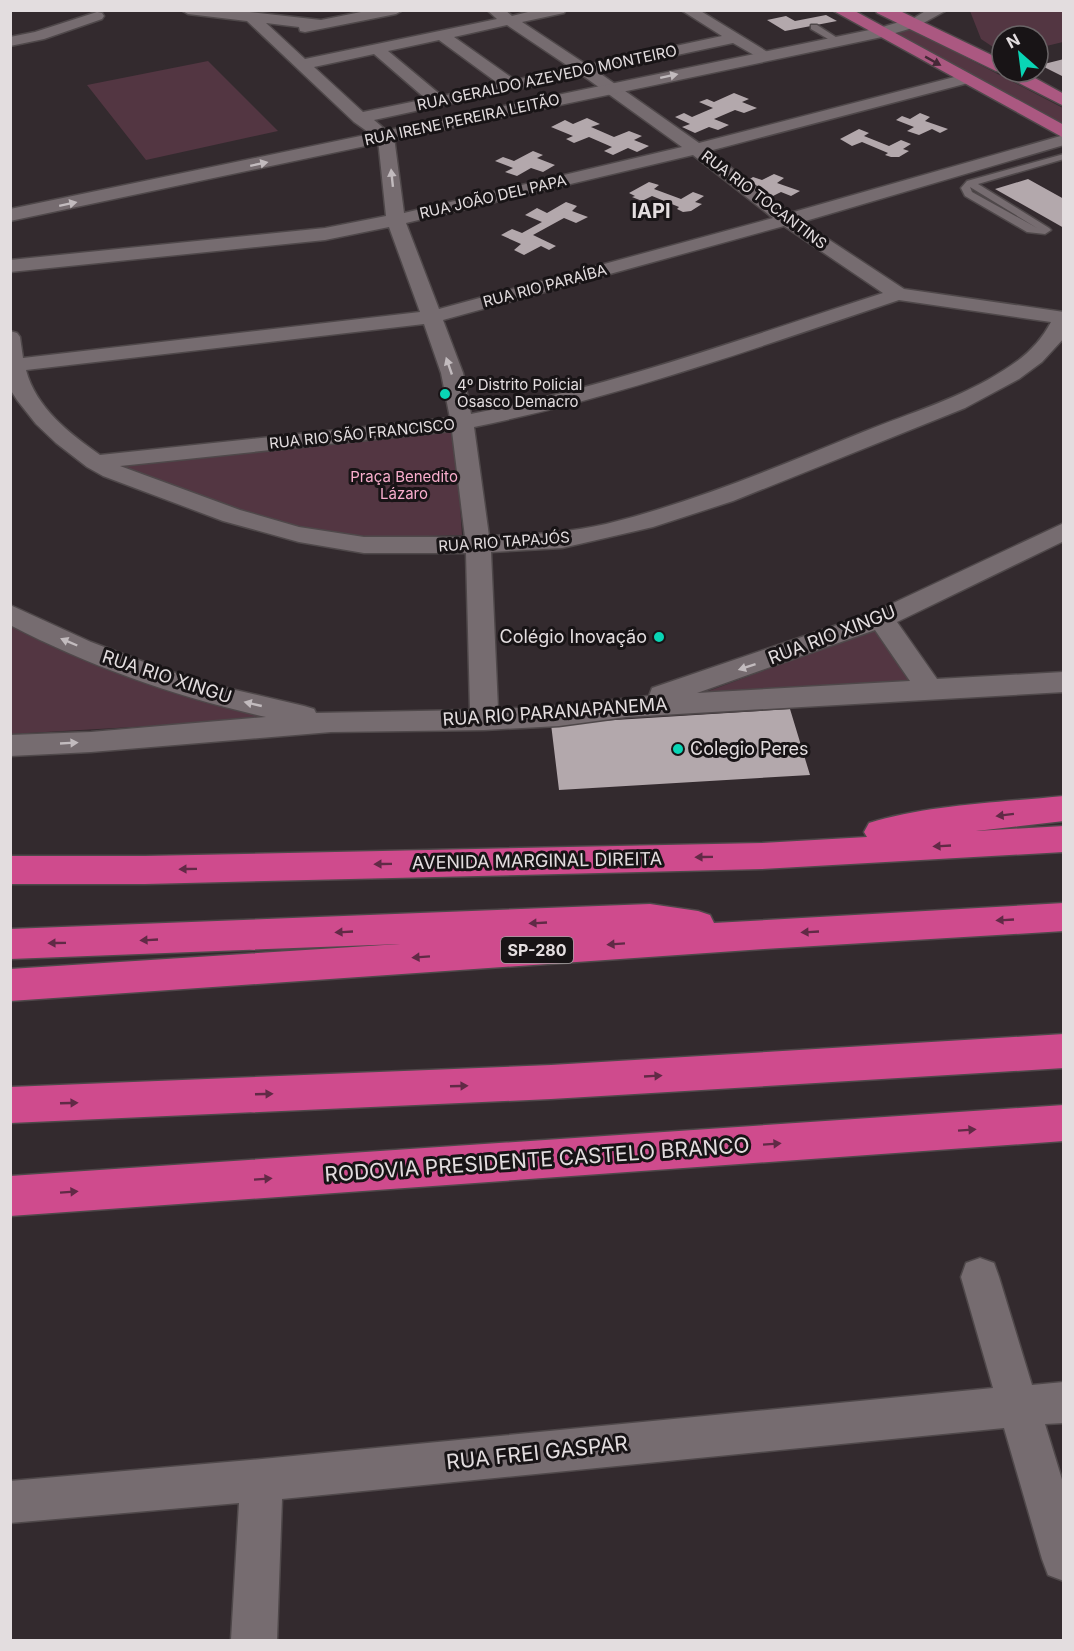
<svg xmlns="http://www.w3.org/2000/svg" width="1074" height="1651" viewBox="0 0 1074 1651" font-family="Inter,sans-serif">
  <rect width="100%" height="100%" fill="#332a2e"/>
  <!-- green -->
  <path fill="#533642" d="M970 11H1063V42L1038 48V36H1002V53L981 39Z
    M909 28 1063 108V128L893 33Z
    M208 61 278 131 146 160 87 85Z
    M455 428 462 535C423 536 383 539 343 534 262 524 184 491 107 463Z
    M10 617 293 718 11 734Z
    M878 628 912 681 706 692Z"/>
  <!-- building -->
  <path fill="#b3a8ac" d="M826 15 837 21 785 31 767 20 786 16 795 21Z
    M1064 59V77L1040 65Z
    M734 93 749 99 742 102 757 108 744 113 735 110 714 119 729 125 718 130 709 127 695 133 682 127 690 124 675 117 684 113 692 117 713 108 699 102 707 99 714 102Z
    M920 113 930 117 925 121 948 129 940 133 932 129 919 135 907 131 914 127 896 120 902 116 910 119Z
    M587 118 600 124 591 127 614 137 629 131 642 136 634 140 649 146 637 152 628 148 613 155 604 151 612 147 589 137 574 143 566 139 573 136 551 127 565 120 573 124Z
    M859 129 869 133 864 136 889 146 901 140 911 144 903 149 909 151 899 157H891L885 155 888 153 862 142 852 146 840 139Z
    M533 151 543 155 537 158 555 165 543 172 531 168 517 176 505 172 513 168 495 161 503 157 514 161Z
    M774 174 784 178 777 183 800 191 791 196 781 192 769 198 758 193 764 190 747 181 753 177 762 180Z
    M1028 179 1064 199V228L995 189Z
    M649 182 659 185 654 189 681 199 693 192 704 196 695 202 702 204 691 211 683 212 677 209 679 207 652 196 642 201 632 197 635 196 629 193Z
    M566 202 577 206 572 211 588 217 576 223 564 218 533 235 556 246 549 250 541 246 524 255 514 250 521 244 501 235 512 229 522 233 542 222 525 215 537 208 547 213Z
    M790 709 810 775 559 790 551 724Z"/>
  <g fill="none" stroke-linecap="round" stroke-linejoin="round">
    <!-- lane casing -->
    <g stroke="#4f484a" stroke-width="3">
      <path id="lane" d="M811 25H817L842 41 835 43 811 29Z
        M1064 154V159L978 184 1049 228 1051 230 1045 234 1027 232 965 196 961 188 967 181ZM970 187 1037 228 972 192Z"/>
    </g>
    <!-- street casing -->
    <g stroke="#4f484a" stroke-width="3">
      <path id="street" d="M181 10H232L321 20 371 10H403L396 14 305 32 300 31 299 27 266 23 305 59 497 19 487 10H505L512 16 536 10H566L564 13 522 22 587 65 722 36 681 10H699L774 56 771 59H761L733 43 598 72 699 143 966 74 972 76 974 79 972 82 709 151 790 213 1064 135V145L802 222 904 289 1064 312V338L1042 362 1019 379 965 408 733 501 653 527 562 548 491 552 498 709 559 706 649 696 652 688 872 613 1064 523V541L897 622 937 679 1064 672V692L626 717 559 726 484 730 331 732 91 752 10 756V735L91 732 266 717C177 697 91 667 10 625V605L91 642 165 670 218 686 304 706 314 709 316 713 470 710 466 553H364L299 542 223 521 103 476 87 467 56 443 36 424 17 400 10 389V331L17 333 20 337 23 358 420 312 389 227 325 240 10 272V260L325 228 386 216 378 139 354 122 247 21 188 14ZM507 25 571 68 515 80 454 37ZM439 40 499 84 442 96 388 51ZM374 54 426 99 363 112 314 67ZM582 75 682 147 404 213 394 137 374 120ZM693 155 773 218 439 309 406 223ZM784 226 883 293C747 337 612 386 471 414L463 373 443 320ZM899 300 1051 322C1040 343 1024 358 1004 370 961 398 910 413 863 432 779 466 695 502 606 524 567 533 529 535 489 536L474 427C619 397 759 347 899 300ZM424 324 441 373 450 418 100 455C69 433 36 408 26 370ZM452 431 465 537H364L299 527 240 510 120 466ZM875 630 910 681 697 693Z
        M927 10H947L918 26H908L906 23Z
        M97 12 102 13 104 16 102 19 44 39 10 46V37L35 32Z
        M980 1258 994 1263 999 1277 1032 1385 1064 1382V1423L1045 1424 1064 1486V1581L1048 1575 1042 1559 1004 1428 282 1499 277 1640H231L239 1503 10 1523V1481L262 1459 993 1388 961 1277 966 1263Z"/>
    </g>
    <!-- secondary casing -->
    <g stroke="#4f484a" stroke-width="3">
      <path id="secondary" d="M913 18 921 23 919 26 882 37 10 221V209L879 28Z"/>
    </g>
    <!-- primary casing -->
    <g stroke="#4f484a" stroke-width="3">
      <path id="primary" d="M832 10H853L1064 125V138Z
        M875 10H898L1002 60V72H1024L1064 94V106L1005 76 1002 72 996 71 877 13Z"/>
    </g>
    <!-- highway casing -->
    <g stroke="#4f484a" stroke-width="3">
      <path id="highway" d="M1064 796V821L976 831 1064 826V852L762 869 145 884H10V856H145L762 843 867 837 864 832 869 823C926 805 1003 802 1064 796Z
        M1064 903V931L764 949 10 1001V969L400 944 10 959V929L650 904 698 911 710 915 714 923Z
        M1064 1034V1068L551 1099 10 1123V1087L551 1065Z
        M1064 1105V1141L10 1216V1176Z"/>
    </g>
    <!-- lane -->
    <use href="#lane" fill="#766c70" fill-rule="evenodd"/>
    <!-- street -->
    <use href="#street" fill="#766c70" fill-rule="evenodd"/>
    <!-- secondary -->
    <use href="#secondary" fill="#766c70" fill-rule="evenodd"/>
    <!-- primary -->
    <use href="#primary" fill="#ab5881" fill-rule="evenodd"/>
    <!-- highway -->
    <use href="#highway" fill="#cf4b8d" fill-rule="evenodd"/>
  </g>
  <!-- one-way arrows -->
  <defs><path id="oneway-solid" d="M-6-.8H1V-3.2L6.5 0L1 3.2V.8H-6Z" transform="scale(1.5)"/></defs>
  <use fill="#442836" href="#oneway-solid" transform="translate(933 61) rotate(29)"/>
  <g fill="#c2bbbe">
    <use href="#oneway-solid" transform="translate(669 76) rotate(-12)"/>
    <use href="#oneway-solid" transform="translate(259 164) rotate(-12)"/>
    <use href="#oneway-solid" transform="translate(392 178) rotate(-96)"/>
    <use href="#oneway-solid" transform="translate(68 204) rotate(-12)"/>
    <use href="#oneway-solid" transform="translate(449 366) rotate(-109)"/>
    <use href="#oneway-solid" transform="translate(69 642) rotate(-157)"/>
    <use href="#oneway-solid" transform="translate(747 667) rotate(162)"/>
    <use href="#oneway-solid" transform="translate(253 704) rotate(-167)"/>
    <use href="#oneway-solid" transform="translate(69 743) rotate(-3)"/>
  </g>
  <g fill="#612a46">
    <use href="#oneway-solid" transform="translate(1005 815) rotate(173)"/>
    <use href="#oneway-solid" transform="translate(942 846) rotate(177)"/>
    <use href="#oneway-solid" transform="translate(704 857) rotate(179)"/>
    <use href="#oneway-solid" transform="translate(383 864) rotate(179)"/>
    <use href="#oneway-solid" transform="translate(188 869) rotate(179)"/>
    <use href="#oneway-solid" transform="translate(1005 920) rotate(177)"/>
    <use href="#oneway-solid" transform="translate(538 923) rotate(177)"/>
    <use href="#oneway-solid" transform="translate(344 932) rotate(177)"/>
    <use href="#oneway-solid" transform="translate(810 932) rotate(177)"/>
    <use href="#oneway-solid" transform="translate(149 940) rotate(177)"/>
    <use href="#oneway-solid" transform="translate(57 943) rotate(179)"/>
    <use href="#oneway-solid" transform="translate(616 944) rotate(176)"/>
    <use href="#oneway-solid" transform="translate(421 957) rotate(176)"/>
    <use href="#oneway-solid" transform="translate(653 1076) rotate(-3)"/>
    <use href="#oneway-solid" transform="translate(459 1086) rotate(-2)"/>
    <use href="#oneway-solid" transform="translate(264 1094) rotate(-2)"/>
    <use href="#oneway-solid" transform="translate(69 1103) rotate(-2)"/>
    <use href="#oneway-solid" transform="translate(967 1130) rotate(-4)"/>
    <use href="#oneway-solid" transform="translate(772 1144) rotate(-4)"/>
    <use href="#oneway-solid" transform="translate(263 1179) rotate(-4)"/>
    <use href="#oneway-solid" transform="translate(69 1192) rotate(-4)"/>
  </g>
  <!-- markers -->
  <g fill="#09d5b5" stroke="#181416" stroke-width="2">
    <circle cx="445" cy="394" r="6"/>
    <circle cx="659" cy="637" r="6"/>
    <circle cx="678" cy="749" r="6"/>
  </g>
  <g text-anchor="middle" stroke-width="6" stroke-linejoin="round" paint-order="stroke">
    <!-- far-street labels -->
    <g font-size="15" fill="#e3dddf" stroke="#181416">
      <text transform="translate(547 78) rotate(-12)" y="5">RUA GERALDO AZEVEDO MONTEIRO</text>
      <text transform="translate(462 120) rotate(-12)" y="5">RUA IRENE PEREIRA LEITÃO</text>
      <text transform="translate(493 197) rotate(-13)" y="5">RUA JOÃO DEL PAPA</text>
      <text transform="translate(764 200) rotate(37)" y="5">RUA RIO TOCANTINS</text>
      <text transform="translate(545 286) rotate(-15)" y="5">RUA RIO PARAÍBA</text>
      <text transform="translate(362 434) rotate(-6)" y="5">RUA RIO SÃO FRANCISCO</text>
      <text transform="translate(504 542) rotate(-4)" y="5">RUA RIO TAPAJÓS</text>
    </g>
    <!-- far-poi labels -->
    <g font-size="15" fill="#e3dddf" stroke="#181416" text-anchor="start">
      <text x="457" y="390">4º Distrito Policial<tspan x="457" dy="17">Osasco Demacro</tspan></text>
    </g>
    <!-- far-park labels -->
    <g font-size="15" fill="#f9aecd" stroke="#181416">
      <text x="404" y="482">Praça Benedito<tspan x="404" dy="17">Lázaro</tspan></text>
    </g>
    <!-- shield labels -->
    <rect fill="#181416" stroke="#a6a1a3" stroke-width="1.5" x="501" y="937" width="72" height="26" rx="4.5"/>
    <g font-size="16" font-weight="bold" fill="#e3dddf">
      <text x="537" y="956">SP-280</text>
    </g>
    <!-- street labels -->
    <g font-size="18" fill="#e3dddf" stroke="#181416">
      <text transform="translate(832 635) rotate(-21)" y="6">RUA RIO XINGU</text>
      <text transform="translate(167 677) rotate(18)" y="6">RUA RIO XINGU</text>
      <text transform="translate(555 712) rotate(-4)" y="6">RUA RIO PARANAPANEMA</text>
      <text transform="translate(537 861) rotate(-1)" y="6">AVENIDA MARGINAL DIREITA</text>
    </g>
    <!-- poi labels -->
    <g font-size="18" fill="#e3dddf" stroke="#181416" text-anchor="end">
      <text x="647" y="643">Colégio Inovação</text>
      <text x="690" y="755" text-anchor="start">Colegio Peres</text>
    </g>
    <!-- far-district labels -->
    <g font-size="20" font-weight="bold" fill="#e3dddf" stroke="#181416">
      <text x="651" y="218">IAPI</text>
    </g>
    <!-- near-street labels -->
    <g font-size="21" fill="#e3dddf" stroke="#181416">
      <text transform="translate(537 1160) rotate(-4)" y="7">RODOVIA PRESIDENTE CASTELO BRANCO</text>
      <text transform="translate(537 1453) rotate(-6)" y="7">RUA FREI GASPAR</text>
    </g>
  </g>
  <!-- border -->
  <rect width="1074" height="1651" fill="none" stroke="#e3dddf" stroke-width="24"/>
  <!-- north arrow -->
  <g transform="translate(1020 54) rotate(332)"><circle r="28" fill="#181416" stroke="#696466" stroke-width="1.5"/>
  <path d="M0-4.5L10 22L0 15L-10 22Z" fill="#09d5b5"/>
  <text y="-9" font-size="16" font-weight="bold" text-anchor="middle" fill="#e3dddf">N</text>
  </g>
</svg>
